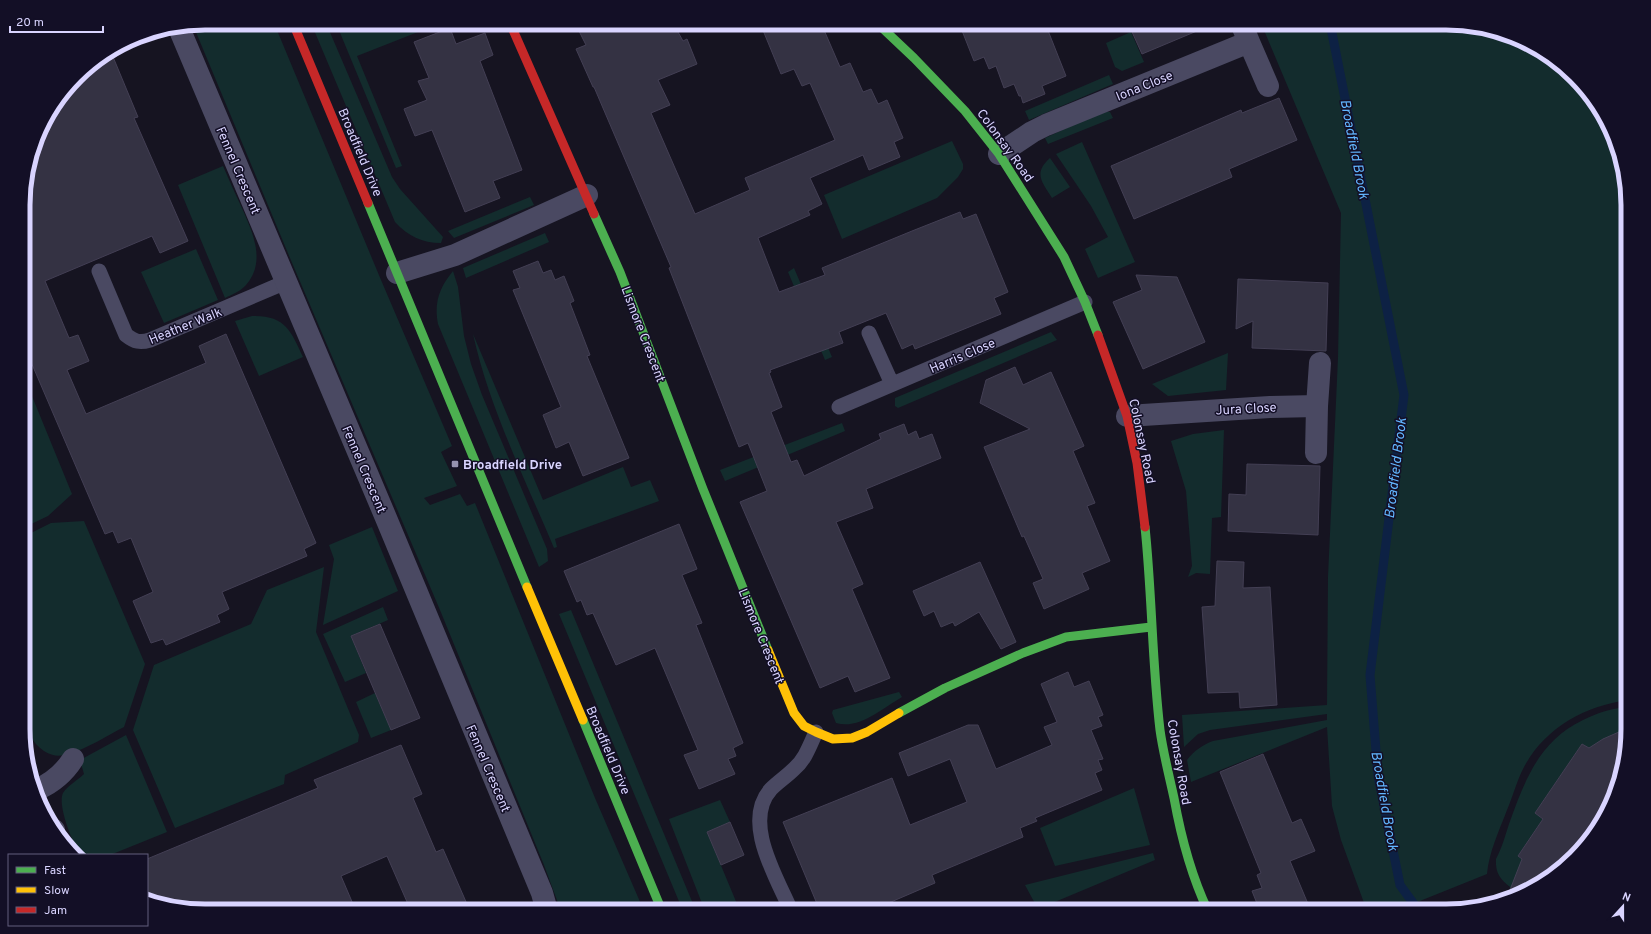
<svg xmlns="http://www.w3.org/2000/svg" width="1651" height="934" viewBox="0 0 1651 934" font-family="Overpass,sans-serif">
  <rect width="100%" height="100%" fill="#161421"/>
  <!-- green -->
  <path fill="#132c2d" d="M205 23H274L381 280 452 446 441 452 457 486 424 498 430 505 460 494 467 506 475 503 595 798 644 911H561L544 865 440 610 290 258 193 25Z
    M311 23H326L392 177 400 189 443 237 441 243C422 243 408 236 395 222Z
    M336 23H441L357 56 402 166 396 168Z
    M1261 23H1446L1493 29 1537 47 1597 104 1618 146 1628 193V700C1584 706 1545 728 1524 767 1517 780 1513 796 1507 810 1499 831 1489 852 1487 874L1395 911H1367L1341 840 1332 806 1327 727 1191 782 1187 760C1194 751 1202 745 1213 741L1327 720V714L1210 730 1198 734 1184 747 1182 715 1327 705 1328 577 1338 358 1341 213Z
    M1131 32 1144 62 1122 71 1115 67 1106 43Z
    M1109 75 1113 84 1029 120 1025 111Z
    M1106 112H1110L1113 118 1048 144 1045 138 1082 121Z
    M952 141 963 164V169L958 177 937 198 842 239 824 195Z
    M1082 142 1135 262 1098 278 1085 249 1108 237 1091 206 1056 154Z
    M1050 158 1070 187 1052 198C1042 182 1033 173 1050 158Z
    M223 166C229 180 235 193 241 206 252 231 267 261 246 285 241 291 233 294 225 298L178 185Z
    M530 197 534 205 454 238 448 231Z
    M545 233 549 242 466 278 463 268Z
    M196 249 218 300 164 323 141 272Z
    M794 268 832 357 825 360 788 272Z
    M453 271 458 287 464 336 471 364 482 395 547 549 548 561 539 567 438 324C434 303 439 288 453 271Z
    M252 316C285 315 291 331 303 357L259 376 235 321Z
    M1051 332 1057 340 898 408 895 406V398Z
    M473 334 543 500 623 467 631 487 650 480 659 501 555 539 557 547 554 548C525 479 489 407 473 334Z
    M1228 353 1226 390 1168 396 1152 384Z
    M25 379 72 494 48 516 25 527Z
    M842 423 845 431 725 481 720 470Z
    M1224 430 1221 517 1212 518 1210 574 1196 573 1188 577 1192 566 1186 491 1171 441 1193 434Z
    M84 521 145 664 124 727C108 735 70 760 53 755 39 751 31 739 25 727V536L51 523Z
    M372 527 398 591 323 625 334 559 329 545Z
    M324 567 316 632 359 735 358 742 285 775 284 784 175 828 133 730 154 665 251 624 267 590Z
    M383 607 388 620 351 636 366 673 345 682 323 634Z
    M571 610 696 911H683L559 614Z
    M899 692 902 697C883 708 859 730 836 723L832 713 833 710Z
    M375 693 391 730 371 738 356 702Z
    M1628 707V733C1613 735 1601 738 1590 749L1582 744 1535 813 1543 819 1518 856 1529 864 1518 889 1522 891 1518 893C1504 882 1495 877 1496 859 1502 848 1505 836 1509 824 1525 780 1539 741 1583 720 1597 713 1612 708 1628 707Z
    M126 735 167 832 110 855H80C73 844 57 805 63 793 67 786 78 780 84 774L80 760Z
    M1134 788 1150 845 1055 866 1040 828Z
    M720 800 730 822 707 832 740 911H705L669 819Z
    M1153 853 1155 860 1038 909 1025 885Z"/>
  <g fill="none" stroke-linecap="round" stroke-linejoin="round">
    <!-- stream -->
    <path stroke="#0d2144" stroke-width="9" d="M1330 23 1404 395 1370 675 1378 776 1400 885 1419 911"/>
  </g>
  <!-- building -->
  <path fill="#343243" stroke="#433f54" d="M575 23H673L683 41 687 39 697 64 658 80 670 105 651 113 695 214 750 190 745 178 835 140 810 83 802 86 794 69 781 74 760 23H821L840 67 850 63 863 92 871 89 878 104 887 100 903 138 894 142 900 157 869 170 863 155 810 178 822 204 808 211 810 215 758 238 779 292 825 275 822 268 912 231 960 212 963 219 976 214 1008 292 994 298 1001 314 915 349 913 344 902 349 886 313 839 332 843 343 770 370 771 372 769 373 782 407 771 412 791 462 797 460 804 476 881 439 879 434 904 424 908 435 916 431 919 439 932 434 941 458 866 489 873 508 836 522 863 584 852 589 890 678 855 692 848 676 820 688 740 502 767 491 748 443 739 447 669 268 671 267 594 87H593L576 49 586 45Z
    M959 23H1045L1066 76 1042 86 1045 94 1023 103 1021 96H1019L1014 84 1004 88 996 66 989 69 984 57 974 61Z
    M1128 23H1216L1142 54Z
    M450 28 456 44 485 33 493 55 480 61 522 170 493 181 500 198 465 212 432 130 415 136 404 109 427 100 418 81 429 78 414 42Z
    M111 52 138 117 134 118 188 241 160 253 152 236 45 281 69 338 78 335 89 361 67 370 86 414 206 363 199 346 226 334 316 543 304 549 307 556 222 592 229 609 217 615 220 622 166 645 163 639 151 643 133 601 153 592 131 538 118 543 113 531 105 534 25 348V181L42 124 84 69Z
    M1279 98 1297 140 1229 169 1232 177 1134 219 1111 166 1241 110 1242 113Z
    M538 261 543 273 551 270 555 280 564 276 574 301 570 303 590 355 587 356 629 458 583 476 569 442 556 448 543 415 561 407 513 290 520 288 513 271Z
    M1136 275 1177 277 1205 342 1143 369 1113 302 1142 290Z
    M1238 279 1328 283 1326 351 1252 348 1253 321 1236 329Z
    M1015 367 1023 385 1051 372 1084 446 1073 451 1095 503 1087 506 1110 561 1082 573 1089 589 1044 609 1033 583 1043 579 1024 536 1022 537 984 447 1030 429 980 403 986 380Z
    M1247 464 1320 466 1318 535 1228 531 1229 494 1246 495Z
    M679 524 697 569 682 575 702 623 696 625 743 743 733 748 736 756 728 759 735 774 699 789 684 755 698 750 655 648 616 665 593 613 587 615 581 600 577 602 564 571Z
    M1217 561 1244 562 1243 588 1270 587 1277 705 1240 708 1239 692 1208 693 1202 607 1215 606Z
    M980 562 1016 642 1001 649 979 612 955 626 953 622 941 627 934 611 924 616 913 591Z
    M380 624 420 718 391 730 351 636Z
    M1068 672 1074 687 1089 681 1103 715 1098 717 1102 726 1091 730 1103 759 1098 760 1102 770 1095 773 1102 790 1035 818 1037 821 1020 828 1023 837 932 875 935 883 870 911H820L783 822 892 778 910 825 967 802 950 759 908 776 899 753 968 725H978L996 769 1052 745 1044 727 1057 722 1041 684Z
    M1628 728V741L1604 820 1575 858 1537 887 1508 895 1522 859 1518 856 1543 819 1535 813 1582 744 1589 748 1603 739Z
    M401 745 422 794 413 798 436 852 443 849 470 911H411L387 856 341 876 356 911H205L158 905 147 900V859L318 788 314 780Z
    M1263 754 1292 823 1301 819 1315 851 1290 861 1311 911H1260L1252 891 1262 888 1257 875 1261 873 1220 772Z
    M730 822 744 855 721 865 707 832Z"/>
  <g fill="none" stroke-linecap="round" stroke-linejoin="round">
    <!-- lane -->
    <path stroke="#4a4962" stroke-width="15" d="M99 271 126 335C135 342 140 343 150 340L286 282
      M869 333 892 384
      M839 407 1085 302
      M788 904C774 873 743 820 771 789 778 782 787 776 794 769 805 760 810 745 816 732"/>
    <!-- street -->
    <path stroke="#4a4962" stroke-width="22" d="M1241 23 1249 42
      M179 28 386 518 542 893 547 911
      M999 154 1032 132 1046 125 1249 42 1268 86
      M397 273 455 255 587 195
      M1317 406 1320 363
      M1127 416 1270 407 1317 406 1316 453
      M38 789C54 782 64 773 73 759
      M53 830H54"/>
    <!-- fast -->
    <path stroke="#4caf50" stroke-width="9" d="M877 23 914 58 965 111 999 154 1064 257 1085 302 1098 335
      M368 203 527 587
      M594 214 620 272 703 489 768 650
      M1145 527C1152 594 1152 662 1160 730 1163 752 1169 775 1174 798 1181 837 1191 875 1208 911
      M899 713 945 688 1023 653 1066 637 1151 627
      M583 720 662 911"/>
    <!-- slow -->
    <path stroke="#ffc107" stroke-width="9" d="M527 587 583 720
      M768 650 794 713 804 726 816 732 833 739 852 738 867 732 899 713"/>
    <!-- jam -->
    <path stroke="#c62828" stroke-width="9" d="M293 23 368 203
      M510 23 594 214
      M1098 335 1127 416 1137 463 1145 527"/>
  </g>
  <!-- markers -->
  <rect fill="#9591b1" stroke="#130f26" stroke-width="1.5" x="451" y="460" width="8" height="8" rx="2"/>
  <g text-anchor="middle" stroke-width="3" stroke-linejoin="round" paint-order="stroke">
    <!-- street labels -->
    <g font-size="13" fill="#d9d4ff" stroke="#130f26">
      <text transform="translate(1144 85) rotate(-22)" y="5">Iona Close</text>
      <text transform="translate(1006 145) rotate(54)" y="5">Colonsay Road</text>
      <text transform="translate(361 152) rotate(67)" y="5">Broadfield Drive</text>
      <text transform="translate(239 170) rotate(67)" y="5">Fennel Crescent</text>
      <text transform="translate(185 325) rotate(-22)" y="5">Heather Walk</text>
      <text transform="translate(644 334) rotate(69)" y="5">Lismore Crescent</text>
      <text transform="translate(962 355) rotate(-23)" y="5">Harris Close</text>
      <text transform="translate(1246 408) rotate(-3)" y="5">Jura Close</text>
      <text transform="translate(1143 441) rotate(78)" y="5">Colonsay Road</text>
      <text transform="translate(365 469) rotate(67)" y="5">Fennel Crescent</text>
      <text transform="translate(762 636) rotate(68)" y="5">Lismore Crescent</text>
      <text transform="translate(609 750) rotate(67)" y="5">Broadfield Drive</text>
      <text transform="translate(1180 762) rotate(80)" y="5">Colonsay Road</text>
      <text transform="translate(489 768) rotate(67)" y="5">Fennel Crescent</text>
    </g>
    <!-- poi labels -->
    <g font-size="13" font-weight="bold" fill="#d9d4ff" stroke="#130f26" text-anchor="start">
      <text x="463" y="469">Broadfield Drive</text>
    </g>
    <!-- water labels -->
    <g font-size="14" font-style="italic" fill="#62b6ff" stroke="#130f26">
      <text transform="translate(1355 149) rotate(79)" y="5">Broadfield Brook</text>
      <text transform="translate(1395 468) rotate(-83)" y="5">Broadfield Brook</text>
      <text transform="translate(1385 801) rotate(80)" y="5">Broadfield Brook</text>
    </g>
  </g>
  <!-- crop -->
  <path d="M0 0H1651V934H0ZM205 30H1446A175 175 0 0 1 1621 205V729A175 175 0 0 1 1446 904H205A175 175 0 0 1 30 729V205A175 175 0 0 1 205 30Z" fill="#130f26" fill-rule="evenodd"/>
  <path fill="none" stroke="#d9d4ff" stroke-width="5" d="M205 30H1446A175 175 0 0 1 1621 205V729A175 175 0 0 1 1446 904H205A175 175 0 0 1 30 729V205A175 175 0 0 1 205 30Z"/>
  <!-- legend -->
  <rect x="8" y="854" width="140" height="72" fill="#130f26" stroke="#625e7d"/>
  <rect x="16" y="867" width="20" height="6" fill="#4caf50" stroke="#625e7d"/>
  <text x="44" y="874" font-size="12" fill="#d9d4ff">Fast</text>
  <rect x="16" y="887" width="20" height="6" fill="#ffc107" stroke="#625e7d"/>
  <text x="44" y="894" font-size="12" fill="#d9d4ff">Slow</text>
  <rect x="16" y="907" width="20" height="6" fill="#c62828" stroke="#625e7d"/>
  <text x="44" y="914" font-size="12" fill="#d9d4ff">Jam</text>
  <!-- north arrow -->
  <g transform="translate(1623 906) rotate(21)" stroke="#130f26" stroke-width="3" paint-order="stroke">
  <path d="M0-3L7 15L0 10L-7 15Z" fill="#d9d4ff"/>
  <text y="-6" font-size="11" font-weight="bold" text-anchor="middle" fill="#d9d4ff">N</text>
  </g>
  <!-- scale -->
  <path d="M10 26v6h93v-6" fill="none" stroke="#d9d4ff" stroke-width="2"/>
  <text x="16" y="26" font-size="12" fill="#d9d4ff" stroke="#130f26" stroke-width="3" paint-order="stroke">20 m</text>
</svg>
